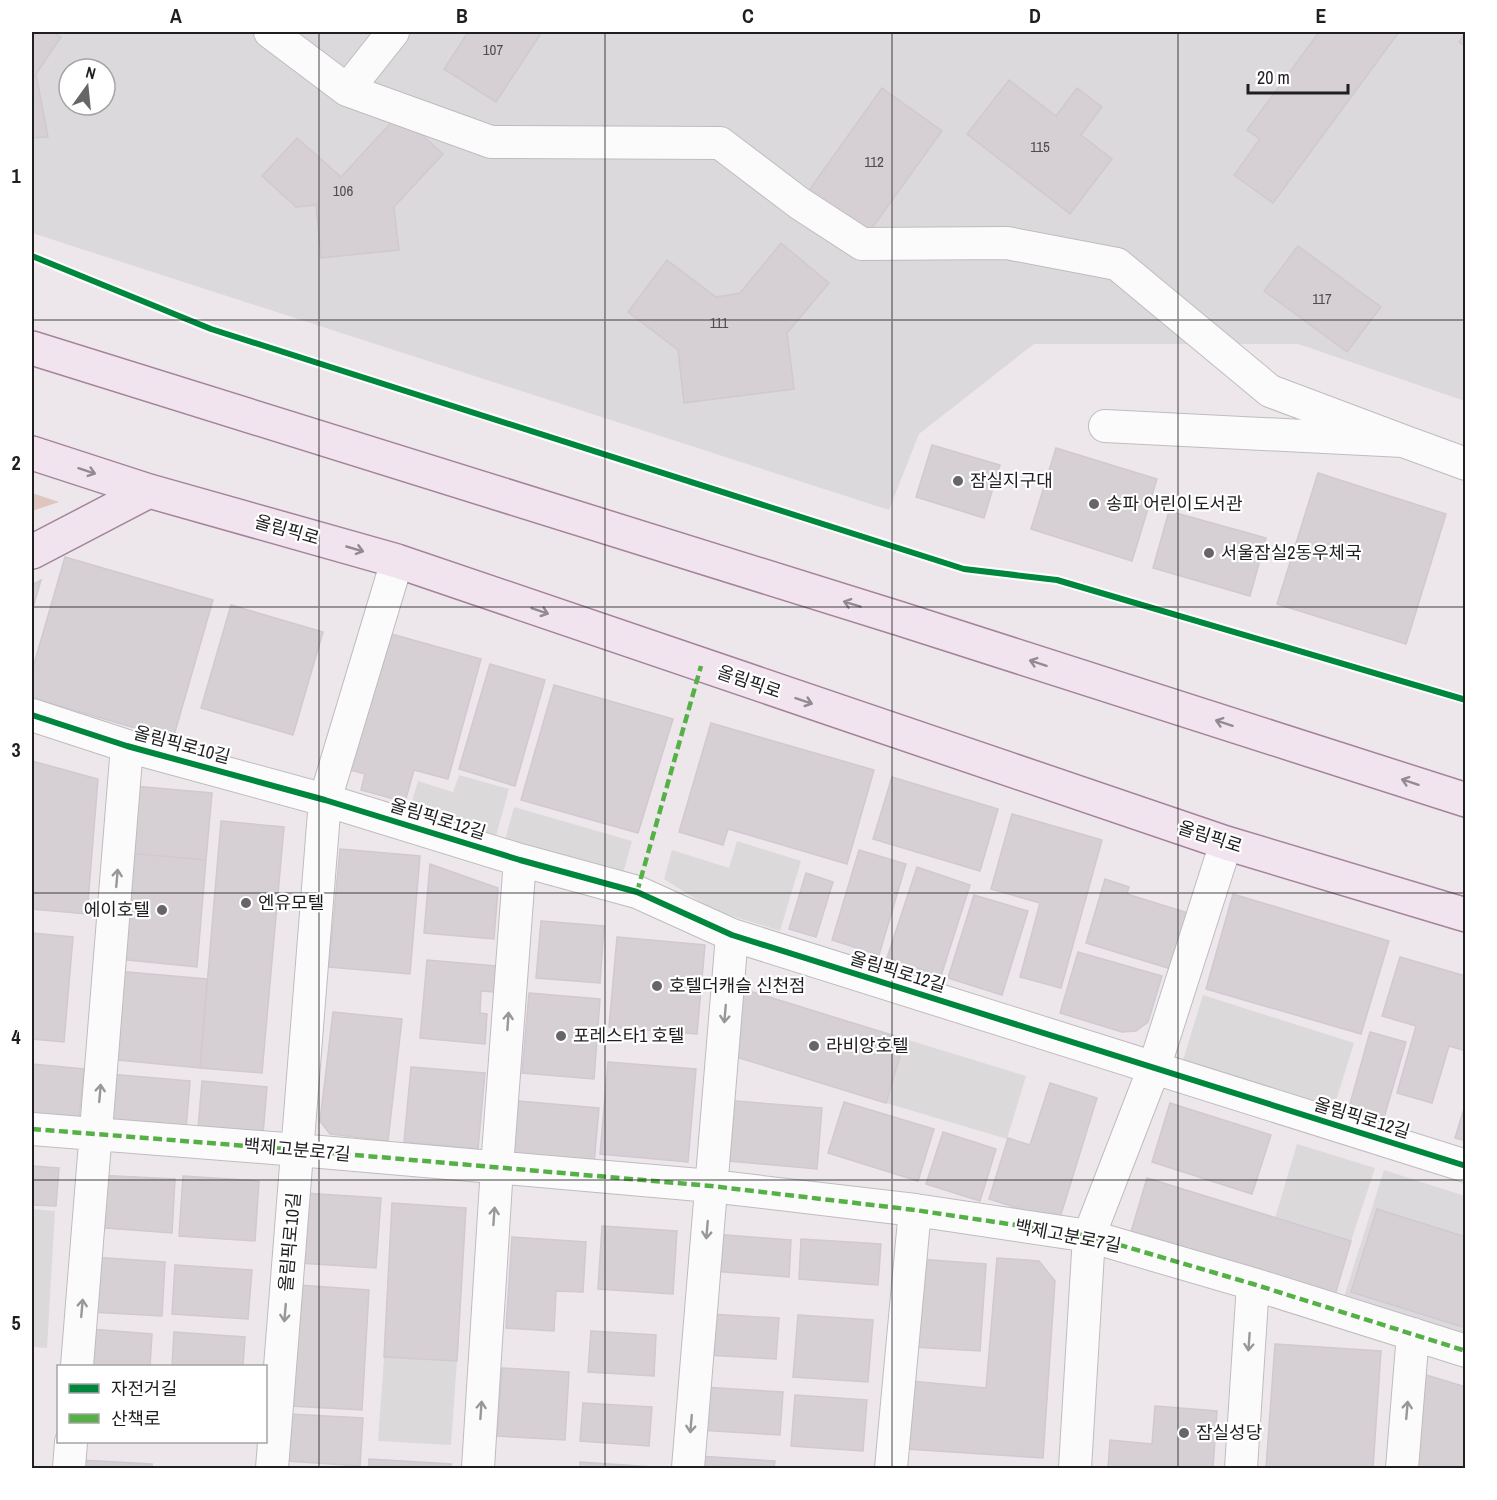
<svg xmlns="http://www.w3.org/2000/svg" width="1497" height="1500" viewBox="0 0 1497 1500" font-family="'Archivo Narrow','Noto Sans KR',sans-serif">
  <rect width="100%" height="100%" fill="#ede7ec"/>
  <!-- residential -->
  <path fill="#dcd9dc" fill-rule="evenodd" d="M32 32H1465V401L1298 344H1034L919 434 889 510 32 233ZM69 69H105V105H69Z
    M1384 1170 1465 1196V1339L1343 1300Z"/>
  <!-- forest -->
  <path fill="#dec5bd" d="M32 493 59 502 32 511Z"/>
  <!-- parking -->
  <path fill="#dcd9db" d="M459 775 509 789 496 836 409 811 418 781 453 792Z
    M514 807 632 841 623 874 505 840Z
    M737 841 801 861 780 931 713 910 664 879 672 850 729 868Z
    M1203 995 1354 1043 1334 1107 1183 1060Z
    M905 1039 1026 1076 1007 1139 886 1103Z
    M1297 1144 1375 1168 1351 1241 1275 1218Z
    M32 1209 55 1211 47 1348 32 1347Z
    M384 1357 457 1361 451 1445 378 1441Z"/>
  <!-- building -->
  <path fill="#d6d0d5" stroke="#d1c8d0" stroke-width="1.5" d="M32 32H53L61 37 36 74 48 137 32 138Z
    M468 32H542L496 102 444 69Z
    M1319 32H1399L1273 203 1234 175 1260 139 1247 130Z
    M1466 32V47L1459 42Z
    M1009 80 1056 116 1077 88 1102 107 1081 135 1112 159 1070 214 967 134Z
    M882 88 942 131 867 235 807 193Z
    M399 114 443 154 394 207 399 250 321 258 316 205 296 207 262 176 297 138 341 177Z
    M781 243 829 283 787 333 794 389 684 403 678 350 628 312 667 260 716 297 740 293Z
    M1298 246 1381 307 1347 352 1264 291Z
    M932 445 1000 465 984 518 916 497Z
    M1056 448 1157 479 1132 561 1031 529Z
    M1318 473 1446 514 1406 644 1277 604Z
    M1169 511 1266 538 1250 596 1153 568Z
    M65 557 213 600 173 739 32 698V671Z
    M41 580 32 611V585Z
    M231 605 323 632 293 735 201 708Z
    M388 633 481 659 448 779 414 770 405 802 361 790 365 774 350 770Z
    M490 664 545 680 515 786 459 769Z
    M554 685 673 719 638 833 521 800Z
    M711 723 874 770 847 864 728 829 723 845 679 832Z
    M32 761 98 779 87 914 32 909Z
    M892 777 998 809 980 871 873 839Z
    M134 786 212 793 206 860 128 853Z
    M1012 814 1102 840 1061 988 1020 977 1040 903 991 889Z
    M221 821 284 827 262 1073 200 1068Z
    M340 849 420 856 410 974 329 967Z
    M859 850 906 864 879 955 832 940Z
    M128 853 206 860 197 967 118 959Z
    M430 864 498 888 494 939 424 933Z
    M917 867 970 885 941 976 887 958Z
    M806 873 833 882 816 937 789 929Z
    M1105 879 1129 887 1127 894 1188 913 1171 969 1086 943Z
    M1233 894 1389 941 1361 1034 1206 989Z
    M974 895 1028 911 1002 995 948 978Z
    M541 921 604 926 600 983 536 978Z
    M32 933 73 937 64 1042 32 1039Z
    M617 937 705 945 697 1034 609 1027Z
    M1078 952 1162 976 1148 1022 1136 1031 1122 1032 1060 1013Z
    M1400 957 1466 976V1051L1449 1046 1432 1103 1397 1093 1416 1026 1382 1016Z
    M427 960 496 966 494 992 481 991 480 1013 487 1014 485 1044 420 1038Z
    M116 971 207 979 200 1068 108 1059Z
    M743 989 905 1039 886 1103 723 1053Z
    M529 993 600 999 594 1079 522 1073Z
    M333 1012 402 1019 388 1141 330 1134 320 1121Z
    M1370 1032 1406 1042 1383 1121 1348 1111Z
    M608 1062 696 1069 688 1162 600 1154Z
    M32 1064 84 1069 79 1118 32 1113Z
    M411 1067 485 1073 478 1149 404 1142Z
    M109 1074 190 1081 186 1128 105 1122Z
    M202 1081 267 1087 263 1134 198 1128Z
    M1050 1083 1097 1098 1059 1221 989 1199 1008 1138 1030 1145Z
    M723 1100 822 1108 817 1169 718 1160Z
    M518 1101 599 1108 594 1164 513 1157Z
    M844 1102 934 1129 918 1181 828 1153Z
    M1466 1102V1141L1455 1138Z
    M1170 1103 1271 1135 1252 1194 1152 1162Z
    M943 1132 996 1149 980 1201 926 1184Z
    M32 1166 59 1168 56 1206 32 1205Z
    M96 1175 175 1179 172 1233 92 1227Z
    M183 1176 259 1181 255 1241 179 1236Z
    M1147 1178 1351 1241 1335 1295 1131 1232Z
    M303 1193 381 1198 376 1268 299 1263Z
    M392 1203 466 1208 457 1361 384 1357Z
    M1377 1209 1466 1237V1328L1351 1292Z
    M602 1226 677 1231 673 1294 598 1289Z
    M713 1234 791 1240 789 1277 711 1271Z
    M512 1237 586 1242 583 1292 556 1291 554 1331 506 1328Z
    M801 1239 881 1244 878 1285 799 1279Z
    M93 1257 165 1262 162 1316 90 1312Z
    M997 1258 1039 1261 1055 1281 1043 1458 906 1449 911 1381 986 1388Z
    M918 1259 986 1264 980 1351 913 1347Z
    M175 1265 252 1270 248 1319 172 1314Z
    M298 1285 369 1290 362 1410 290 1406Z
    M709 1314 779 1318 776 1359 706 1355Z
    M798 1315 873 1320 868 1382 793 1377Z
    M90 1329 152 1334 150 1366H88Z
    M591 1331 656 1335 654 1376 588 1372Z
    M174 1332 245 1337 243 1366H172Z
    M1275 1344 1381 1351 1373 1468H1266Z
    M502 1368 569 1372 565 1440 497 1436Z
    M1423 1374 1466 1387V1468H1417Z
    M702 1387 783 1392 780 1435 699 1430Z
    M795 1395 867 1400 863 1451 791 1446Z
    M583 1403 652 1407 649 1446 580 1441Z
    M1155 1406 1217 1411 1213 1468H1108L1110 1440 1152 1444Z
    M289 1414 363 1418 360 1466 286 1461Z
    M698 1456 775 1461 774 1468H698Z
    M369 1459 451 1464V1468H369Z
    M80 1460 152 1464V1468H80Z
    M580 1462 653 1467V1468H580Z"/>
  <g fill="none" stroke-linecap="round" stroke-linejoin="round">
    <!-- minor casing -->
    <g stroke="#bfbcbe" stroke-width="34">
      <path id="minor" d="M270 32 347 90 491 142 720 143 799 203 862 244 1007 243 1117 264 1270 391 1403 441
        M347 90 393 32
        M1105 426 1403 441 1466 464
        M32 715 127 746 325 800 520 860 637 892 732 935 1466 1166
        M32 1129 298 1150 711 1186 915 1210 1089 1236 1253 1284 1466 1351
        M77 1366 127 746
        M69 1468 71 1442
        M272 1468 325 800 397 561
        M478 1468 497 1167 520 860
        M688 1468 732 935
        M891 1468 915 1210
        M1075 1468 1089 1236 1154 1068 1226 843
        M1241 1468 1253 1284
        M1402 1468 1413 1334"/>
    </g>
    <!-- major casing -->
    <g stroke="#a4839b" stroke-width="36">
      <path id="major" d="M32 348 901 619 1466 800
        M32 453 149 491 397 561 1226 843 1466 915
        M32 552 149 491"/>
    </g>
    <!-- minor -->
    <use href="#minor" stroke="#fcfbfc" stroke-width="32"/>
    <!-- major -->
    <use href="#major" stroke="#f1e4ef" stroke-width="33"/>
    <!-- quiet -->
    <path stroke="#55b145" stroke-width="4.5" stroke-dasharray="9 4.5" stroke-linecap="butt" d="M637 892 701 666
      M32 1129 298 1150 711 1186 915 1210 1089 1236 1253 1284 1466 1351"/>
    <!-- cycleway casing -->
    <g stroke="#fff" stroke-width="10">
      <path id="cycleway" d="M32 256 211 329 964 569 1057 580 1466 700
        M32 715 127 746 325 800 520 860 637 892 732 935 1466 1166"/>
    </g>
    <!-- cycleway -->
    <use href="#cycleway" stroke="#00873e" stroke-width="6"/>
  </g>
  <!-- one-way arrows -->
  <defs><path id="oneway-shaft" d="M-6 0H5M1.5-3L5.5 0L1.5 3" fill="none" stroke-width="1.6" stroke-linecap="round" stroke-linejoin="round" transform="scale(1.5)"/></defs>
  <g stroke="#928b91">
    <use href="#oneway-shaft" transform="translate(87 471) rotate(18)"/>
    <use href="#oneway-shaft" transform="translate(355 549) rotate(16)"/>
    <use href="#oneway-shaft" transform="translate(852 604) rotate(-163)"/>
    <use href="#oneway-shaft" transform="translate(540 611) rotate(19)"/>
    <use href="#oneway-shaft" transform="translate(1038 663) rotate(-162)"/>
    <use href="#oneway-shaft" transform="translate(804 701) rotate(19)"/>
    <use href="#oneway-shaft" transform="translate(1224 723) rotate(-162)"/>
    <use href="#oneway-shaft" transform="translate(1410 782) rotate(-162)"/>
  </g>
  <g stroke="#999899">
    <use href="#oneway-shaft" transform="translate(117 878) rotate(-85)"/>
    <use href="#oneway-shaft" transform="translate(725 1014) rotate(95)"/>
    <use href="#oneway-shaft" transform="translate(508 1021) rotate(-86)"/>
    <use href="#oneway-shaft" transform="translate(100 1093) rotate(-85)"/>
    <use href="#oneway-shaft" transform="translate(494 1216) rotate(-86)"/>
    <use href="#oneway-shaft" transform="translate(707 1230) rotate(95)"/>
    <use href="#oneway-shaft" transform="translate(82 1308) rotate(-85)"/>
    <use href="#oneway-shaft" transform="translate(285 1313) rotate(95)"/>
    <use href="#oneway-shaft" transform="translate(1249 1342) rotate(94)"/>
    <use href="#oneway-shaft" transform="translate(481 1410) rotate(-86)"/>
    <use href="#oneway-shaft" transform="translate(1407 1410) rotate(-85)"/>
    <use href="#oneway-shaft" transform="translate(691 1424) rotate(95)"/>
  </g>
  <!-- grid -->
  <path fill="none" stroke="#1f1f1f" stroke-width="1.5" stroke-opacity="0.55" d="M319 32V1468M605 32V1468M892 32V1468M1178 32V1468M32 320H1466M32 607H1466M32 893H1466M32 1180H1466"/>
  <!-- markers -->
  <g fill="#676567" stroke="#fff" stroke-width="2">
    <circle cx="958" cy="481" r="6"/>
    <circle cx="1094" cy="504" r="6"/>
    <circle cx="1209" cy="553" r="6"/>
    <circle cx="246" cy="903" r="6"/>
    <circle cx="162" cy="910" r="6"/>
    <circle cx="657" cy="986" r="6"/>
    <circle cx="561" cy="1036" r="6"/>
    <circle cx="814" cy="1046" r="6"/>
    <circle cx="1184" cy="1433" r="6"/>
  </g>
  <g text-anchor="middle" stroke-width="4.5" stroke-linejoin="round" paint-order="stroke">
    <!-- number labels -->
    <g font-size="15" fill="#4f4d4e">
      <text x="493" y="55">107</text>
      <text x="1040" y="152">115</text>
      <text x="874" y="167">112</text>
      <text x="343" y="196">106</text>
      <text x="1322" y="304">117</text>
      <text x="719" y="328">111</text>
    </g>
    <!-- poi labels -->
    <g font-size="18" fill="#1f1f1f" stroke="#fff" text-anchor="start">
      <text x="970" y="487">잠실지구대</text>
      <text x="1106" y="510">송파 어린이도서관</text>
      <text x="1221" y="559">서울잠실2동우체국</text>
      <text x="258" y="909">엔유모텔</text>
      <text x="150" y="916" text-anchor="end">에이호텔</text>
      <text x="669" y="992">호텔더캐슬 신천점</text>
      <text x="573" y="1042">포레스타1 호텔</text>
      <text x="826" y="1052">라비앙호텔</text>
      <text x="1196" y="1439">잠실성당</text>
    </g>
    <!-- street labels -->
    <g font-size="18" fill="#1f1f1f" stroke="#fff">
      <text transform="translate(287 530) rotate(16)" y="6">올림픽로</text>
      <text transform="translate(749 682) rotate(19)" y="6">올림픽로</text>
      <text transform="translate(182 745) rotate(15)" y="6">올림픽로10길</text>
      <text transform="translate(438 819) rotate(17)" y="6">올림픽로12길</text>
      <text transform="translate(1210 837) rotate(18)" y="6">올림픽로</text>
      <text transform="translate(898 972) rotate(17)" y="6">올림픽로12길</text>
      <text transform="translate(1362 1118) rotate(17)" y="6">올림픽로12길</text>
      <text transform="translate(297 1150) rotate(5)" y="6">백제고분로7길</text>
      <text transform="translate(1068 1236) rotate(11)" y="6">백제고분로7길</text>
      <text transform="translate(290 1242) rotate(-85)" y="6">올림픽로10길</text>
    </g>
  </g>
  <!-- border -->
  <rect width="1497" height="1500" fill="none" stroke="#ffffff" stroke-width="66"/>
  <!-- legend -->
  <rect x="57" y="1365" width="210" height="78" fill="#ffffff" stroke="#a5a5a5" stroke-width="1.5"/>
  <rect x="69" y="1384" width="30" height="9" fill="#00873e" stroke="#a5a5a5" stroke-width="1.5"/>
  <text x="111" y="1395" font-size="18" fill="#1f1f1f">자전거길</text>
  <rect x="69" y="1414" width="30" height="9" fill="#55b145" stroke="#a5a5a5" stroke-width="1.5"/>
  <text x="111" y="1425" font-size="18" fill="#1f1f1f">산책로</text>
  <!-- north arrow -->
  <g transform="translate(87 87) rotate(15)"><circle r="28" fill="#ffffff" stroke="#a5a5a5" stroke-width="1.5"/>
  <path d="M0-4.5L10 22L0 15L-10 22Z" fill="#676567"/>
  <text y="-9" font-size="16" font-weight="bold" text-anchor="middle" fill="#1f1f1f">N</text>
  </g>
  <!-- scale -->
  <path d="M1248 84v9h100v-9" fill="none" stroke="#1f1f1f" stroke-width="3"/>
  <text x="1257" y="84" font-size="18" fill="#1f1f1f" stroke="#ffffff" stroke-width="4.5" paint-order="stroke">20 m</text>
  <rect x="33" y="33" width="1431" height="1434" fill="none" stroke="#1f1f1f" stroke-width="2"/>
  <g font-size="20" text-anchor="middle" font-weight="bold" fill="#1f1f1f">
    <text x="176" y="23">A</text>
    <text x="462" y="23">B</text>
    <text x="748" y="23">C</text>
    <text x="1035" y="23">D</text>
    <text x="1321" y="23">E</text>
    <text x="16" y="183">1</text>
    <text x="16" y="470">2</text>
    <text x="16" y="757">3</text>
    <text x="16" y="1044">4</text>
    <text x="16" y="1330">5</text>
  </g>
</svg>
